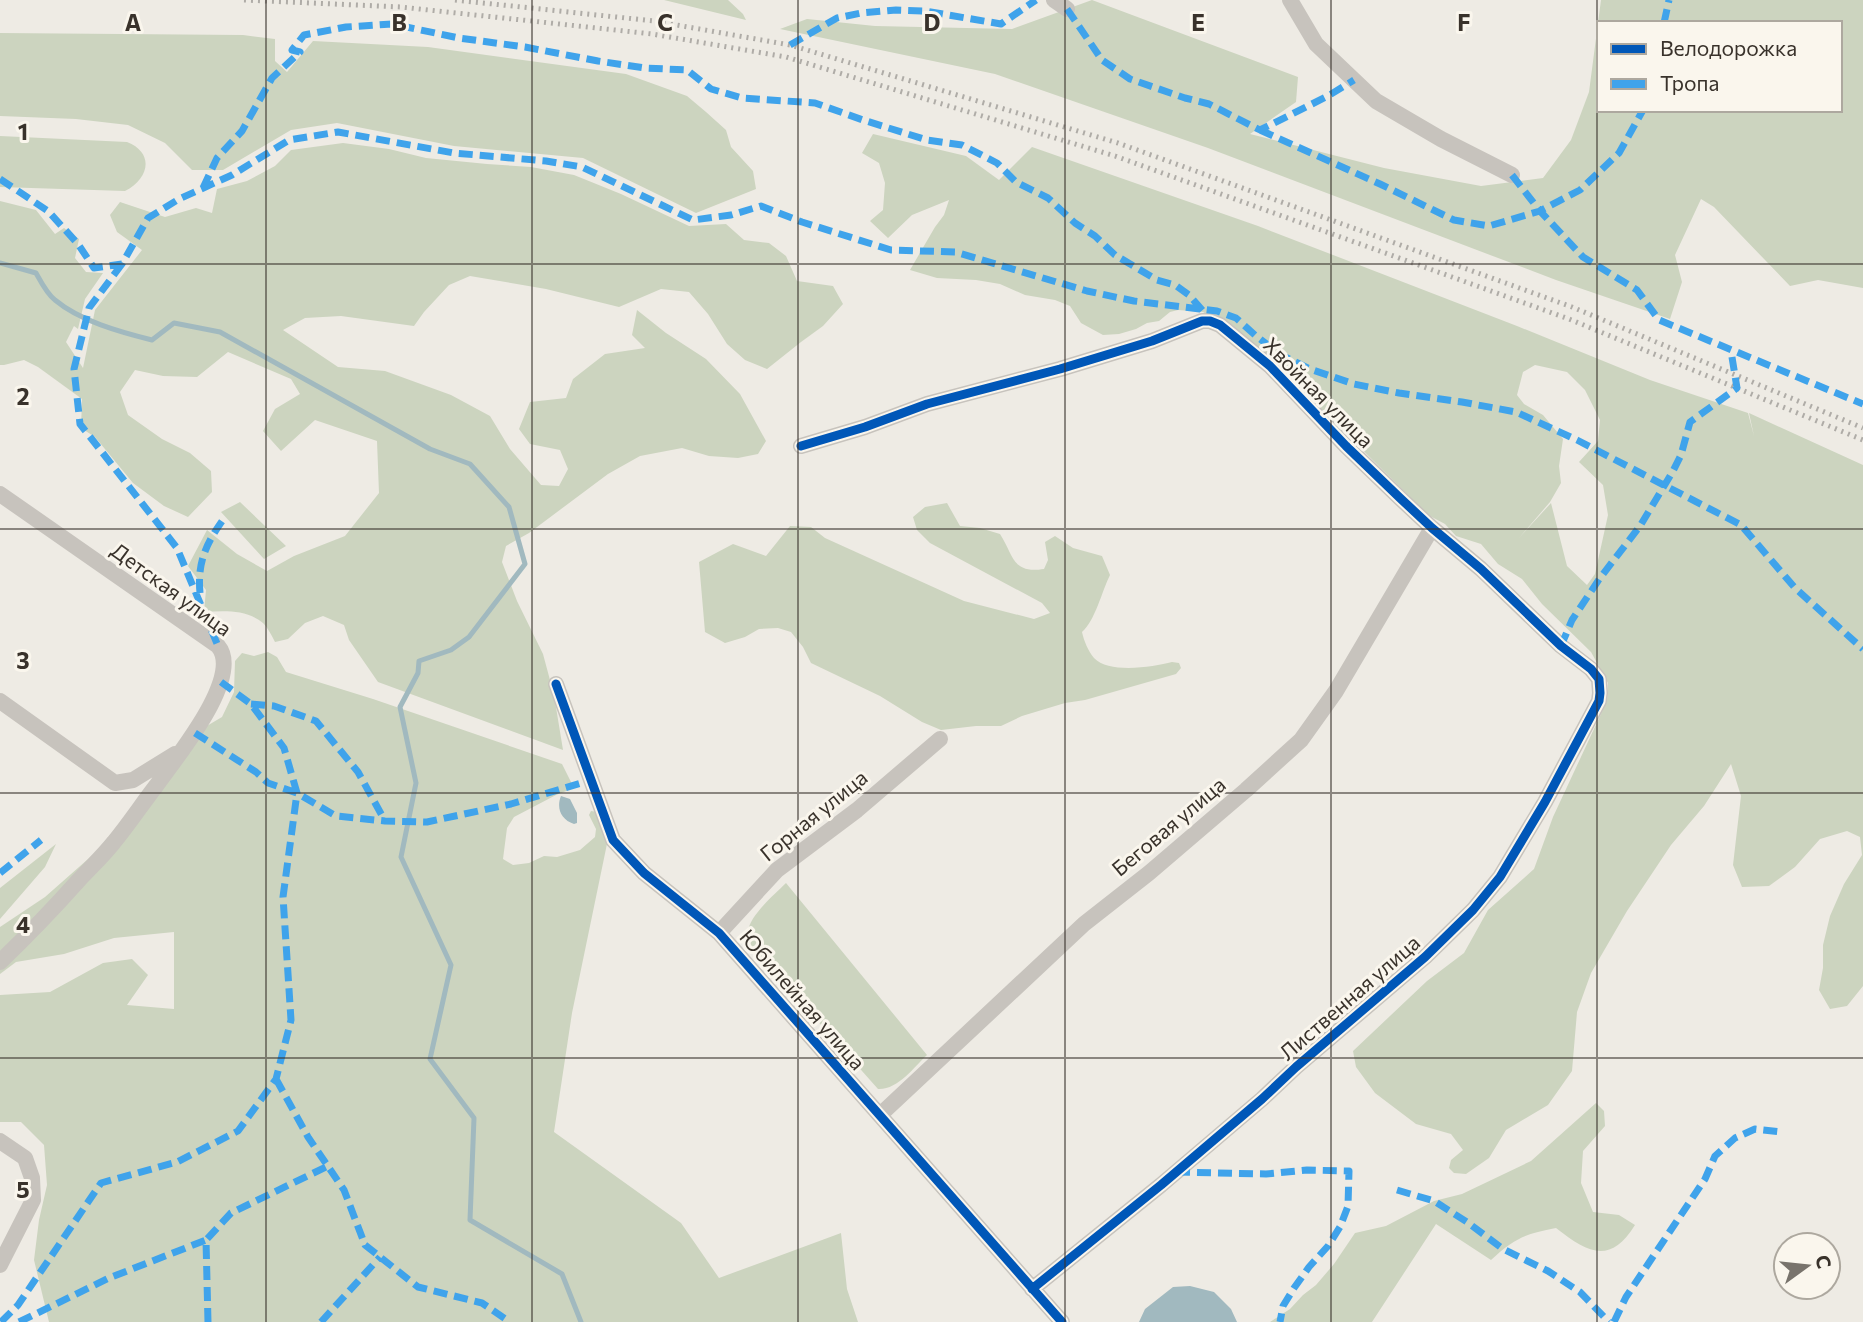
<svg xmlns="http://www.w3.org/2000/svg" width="1863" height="1322" viewBox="0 0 1863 1322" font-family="Commissioner,sans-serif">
  <rect width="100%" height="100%" fill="#eeebe4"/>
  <!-- green -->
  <path fill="#ccd4bf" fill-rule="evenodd" d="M664 0H728L743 14 746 20Z
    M1092 0 1298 77 1296 102 1250 134 1384 168 1481 186 1543 178 1571 140 1589 92 1601 0H1863V288L1818 280 1790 286 1714 207 1701 199 1675 255 1682 282 1670 319 1556 280 1208 148 995 74 780 29 807 19 875 26 1012 29ZM1599 23H1840V110H1599Z
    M0 33 243 35 275 39V61L287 72 313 41 428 47 626 74 687 96 706 112 726 130 731 147 753 171 756 189 696 213 583 158 454 146 337 123 291 130 223 170H192L165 143 128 125 76 119 0 116Z
    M873 134 966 156 999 180 1032 147 1258 226 1517 326 1650 380 1748 413 1754 436 1749 413 1863 465V986L1847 1006 1830 1009 1819 990 1823 968V945L1830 916 1844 884 1862 855 1860 837 1847 831 1820 839 1795 867 1769 886 1742 887 1733 865 1741 796 1731 764 1704 806 1671 845 1627 911 1591 973 1577 1012 1572 1071 1548 1105 1506 1130 1489 1158 1466 1174 1454 1173 1449 1168 1451 1160 1463 1150 1451 1134 1416 1124 1375 1093 1356 1067 1353 1051 1427 981 1464 953 1488 910 1534 869 1553 817 1607 701 1608 683 1591 652 1542 604 1522 579 1498 564 1481 544 1456 536 1445 524 1428 515 1260 348 1203 312 1178 310 1170 312 1159 321 1147 323 1136 329 1119 334 1103 335 1081 323 1070 306 1055 300 1025 295 1000 284 976 280 937 278 910 270 935 227 944 215 949 200 912 215 888 238 870 221 883 210 885 183 879 163 862 153ZM1535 365 1567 372 1585 390 1600 420 1598 441 1579 462 1603 485 1608 515 1595 574 1587 585 1567 566 1551 503 1519 538 1550 502 1561 483 1559 466 1563 439 1543 415 1524 404 1517 395 1523 372Z
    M0 136 127 142C155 153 149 179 125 191L0 187Z
    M343 143 389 149 426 158 487 164 531 167 574 175 621 194 689 226 726 224 744 240 769 243 786 256 797 281 833 286 843 304 823 326 801 342 767 369 745 360 727 344 708 314 689 292 661 289 619 307 546 289 470 276 449 285 424 312 414 326 341 316 305 318 283 330 338 367 385 371 451 395 490 416 510 449 541 485 559 486 568 469 560 450 530 444 519 429 530 402 566 398 573 379 605 354 645 348 632 335 637 310 666 333 706 359 740 394 766 441 758 454 738 458 709 456 682 448 640 456 608 474 529 533 506 546 502 562 517 601 543 654 554 695 563 750 378 682 349 640 344 625 323 616 305 623 288 639 275 642C272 636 268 628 263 623 246 609 224 611 204 612L206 590 188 566 207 530 237 554 267 571 294 556 345 536 379 493 377 441 315 420 281 451 263 431 275 409 300 394 291 379 228 352 197 377 163 376 135 370 120 392 128 415 162 439 190 453 211 471 212 492 188 517 164 506 133 483 95 437 81 428 82 399 38 367 24 360 4 365H0V201L36 210 55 234 64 228 79 239 75 258 86 272 103 273 85 299 78 329 74 326 66 342 83 368 95 310 142 250 117 232 110 215 120 202 165 217 196 208 212 213 217 189 247 181 275 166 291 150Z
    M240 502 286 546 264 559 221 512Z
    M947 503 960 526 980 528 1000 534C1014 556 1012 574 1044 569L1048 560 1045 542 1055 536 1073 548 1102 556 1110 575C1102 591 1095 621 1082 632 1084 641 1088 651 1094 658 1109 674 1153 667 1172 662L1179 663 1181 668 1176 674 1085 700 1065 703 1022 716 1001 726H976L941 730 922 722 880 696 811 663 803 647 791 632 778 628 759 629 745 637 725 643 705 632 699 562 733 544 766 556 790 526 811 527 825 538 964 601 1034 619 1050 613 1042 603 930 543 917 530 913 517 925 507Z
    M268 652 277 657 286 672 373 699 562 764 574 788 556 795 514 817 507 828 503 859 513 865 529 863 544 856 557 857 580 850 595 837 596 829 589 815 591 811 597 812 608 839 572 1013 554 1132 681 1223 719 1278 841 1233 847 1289 858 1322H49L34 1260 39 1220 47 1185 44 1145 21 1122H0V995L50 992 103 963 132 959 148 975 127 1005 174 1009V932L114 938 64 954 16 962 0 974V927L45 897 96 852 195 733 222 717 234 692 235 661 242 653 254 656Z
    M56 844 45 867 0 919V888Z
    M786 883 927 1055C914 1067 898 1090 878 1089L752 947C750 942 748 937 748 931 750 915 775 894 786 883Z
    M1596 1103 1604 1111 1605 1126 1583 1151 1581 1183 1593 1212 1619 1215 1635 1225C1610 1265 1588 1253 1556 1228 1525 1234 1515 1238 1491 1260L1436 1224 1372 1322H1270L1290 1309 1303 1295 1316 1285 1334 1264 1355 1233 1386 1226 1434 1201 1462 1194 1531 1161Z"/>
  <!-- water -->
  <path fill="#a1b9bf" d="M561 796 570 799 577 813V823L574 824C561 820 556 808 561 796Z
    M1190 1286 1214 1292 1231 1309 1237 1322H1139L1145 1309 1173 1287Z"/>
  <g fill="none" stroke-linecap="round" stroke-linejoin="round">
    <!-- stream -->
    <path stroke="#a1b9bf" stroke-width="5" d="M0 263 36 273C41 282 47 294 55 300 80 321 120 332 152 340L174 323 220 332 430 449 470 464 509 507 525 564 469 637 451 650 419 661 418 673 400 707 416 783 401 857 451 965 430 1059 474 1118 470 1220 562 1274 581 1322"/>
    <!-- street -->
    <path stroke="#c7c3bd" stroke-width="16" d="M1054 0 1067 9
      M1290 0 1316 44 1376 101 1441 139 1512 175
      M801 446 865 427 927 404 1060 369 1152 341 1202 321H1210L1220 325 1270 366 1346 446 1400 498 1432 528 1481 569 1561 646 1591 669 1599 679 1600 693 1599 701 1545 802 1500 877 1473 910 1425 957 1296 1067 1262 1099 1161 1185 1032 1289
      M0 494 218 646C244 677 174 760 156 786 142 804 129 824 114 842 103 856 90 868 78 881 53 909 27 936 0 962
      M556 684 613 840 644 873 719 933 1062 1322
      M0 701 115 783 133 780 175 754
      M719 933 777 870 857 810 940 739
      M880 1115 1084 924 1149 873 1246 790 1301 740 1336 691 1432 528
      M0 1141 25 1158 32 1178 33 1200 0 1265"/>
    <!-- rail -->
    <path stroke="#afaca7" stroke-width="5" stroke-dasharray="2 5" stroke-linecap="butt" d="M244 0 401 7 652 34 786 57 1115 156 1569 319 1863 440
      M455 0 654 21 790 45 1118 143 1572 307 1863 428"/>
    <!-- quiet -->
    <path stroke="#3fa3eb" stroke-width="7" stroke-dasharray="14 7" stroke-linecap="butt" d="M1067 9 1102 60 1130 79 1185 98 1209 104 1260 130 1328 96 1354 80
      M1664 23 1669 0
      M790 45 837 18 861 13 896 10 925 11 1001 24 1036 0
      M1260 130 1380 184 1454 220 1489 226 1540 211 1580 190 1619 153 1643 110
      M1512 175 1540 211 1583 257 1637 290 1659 320 1863 404
      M0 179 48 211 78 244 94 268 122 264 148 218 179 199 232 175 289 140 338 132 454 153 546 161 582 167 693 220 731 215 761 206 802 222 891 250 955 252 1087 291 1134 301 1217 311 1236 318 1256 336 1281 355 1310 369 1354 384 1399 393 1462 402 1516 412 1577 440 1741 525 1795 588 1863 649
      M203 188 217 158 242 131 272 78 300 52 292 50 304 35 346 27 392 24 459 38 525 47 598 61 645 68 687 70 711 89 742 98 815 103 863 120 927 140 962 145 997 163 1016 182 1048 198 1075 223 1095 236 1115 255 1157 280 1175 285 1189 295 1203 311
      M122 264 89 308 74 369 80 424 177 548 218 646
      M200 593C197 561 207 542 225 517
      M1561 646 1572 620 1600 578 1640 526 1673 471 1681 455 1690 422 1737 388 1731 351
      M251 704 274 706 316 721 358 772 385 821
      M195 733 256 772 268 783 297 793 336 816 385 821 427 822 511 804 591 780
      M0 873 41 840
      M276 1079 308 1137 344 1190 365 1245 418 1287 482 1303 510 1322
      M1176 1172 1266 1174 1307 1170 1349 1171 1348 1206 1340 1227 1328 1246 1309 1267 1294 1288 1283 1306 1280 1322
      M1397 1190 1434 1201 1467 1222 1503 1249 1548 1271 1580 1292 1609 1322
      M1 1322 18 1305 101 1183 177 1162 238 1131 276 1079 291 1020 283 897 297 793 284 748 251 704 221 682
      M19 1322 109 1278 206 1240
      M208 1322 206 1240 231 1213 328 1166
      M321 1322 380 1257
      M1614 1322 1626 1297 1705 1179 1715 1156 1735 1138 1755 1129 1782 1132"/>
    <!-- cycleway casing -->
    <g stroke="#faf6ed" stroke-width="13">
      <path id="cycleway" d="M801 446 865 427 927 404 1060 369 1152 341 1202 321H1210L1220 325 1270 366 1346 446 1400 498 1432 528 1481 569 1561 646 1591 669 1599 679 1600 693 1599 701 1545 802 1500 877 1473 910 1425 957 1296 1067 1262 1099 1161 1185 1032 1289
        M556 684 613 840 644 873 719 933 1062 1322"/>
    </g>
    <!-- cycleway -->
    <use href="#cycleway" stroke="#0057b8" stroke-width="9"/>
  </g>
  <!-- grid -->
  <path fill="none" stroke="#39322b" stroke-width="2" stroke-opacity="0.55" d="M266 0V1322M532 0V1322M798 0V1322M1065 0V1322M1331 0V1322M1597 0V1322M0 264H1863M0 529H1863M0 793H1863M0 1058H1863"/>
  <g text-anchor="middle" stroke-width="6" stroke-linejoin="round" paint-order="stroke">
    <!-- street labels -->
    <g font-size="21" fill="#39322b" stroke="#faf6ed">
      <text transform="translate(1318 393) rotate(45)" y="7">Хвойная улица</text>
      <text transform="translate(171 590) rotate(36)" y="7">Детская улица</text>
      <text transform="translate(814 816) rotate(-39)" y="7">Горная улица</text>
      <text transform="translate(1169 827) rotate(-40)" y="7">Беговая улица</text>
      <text transform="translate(1350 998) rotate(-41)" y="7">Лиственная улица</text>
      <text transform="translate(802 1000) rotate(49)" y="7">Юбилейная улица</text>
    </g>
  </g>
  <g font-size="23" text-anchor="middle" font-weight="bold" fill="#39322b" stroke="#faf6ed" stroke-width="6" stroke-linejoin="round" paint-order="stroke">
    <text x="133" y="31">A</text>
    <text x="399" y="31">B</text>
    <text x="665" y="31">C</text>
    <text x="932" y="31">D</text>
    <text x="1198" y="31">E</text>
    <text x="1464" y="31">F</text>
    <text x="23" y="140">1</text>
    <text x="23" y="405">2</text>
    <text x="23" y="669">3</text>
    <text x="23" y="933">4</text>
    <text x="23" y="1198">5</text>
  </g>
  <!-- legend -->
  <rect x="1597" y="21" width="245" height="91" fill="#faf6ed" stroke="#ada89f" stroke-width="2"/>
  <rect x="1611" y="44" width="35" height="10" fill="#0057b8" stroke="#ada89f" stroke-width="2"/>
  <text x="1660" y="56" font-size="21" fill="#39322b">Велодорожка</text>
  <rect x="1611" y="79" width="35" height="10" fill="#3fa3eb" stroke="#ada89f" stroke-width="2"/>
  <text x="1660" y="91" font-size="21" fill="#39322b">Тропа</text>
  <!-- north arrow -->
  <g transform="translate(1807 1266) rotate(75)"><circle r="33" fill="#faf6ed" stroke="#ada89f" stroke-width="2"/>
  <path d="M0-5L12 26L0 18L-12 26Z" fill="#78736c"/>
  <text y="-10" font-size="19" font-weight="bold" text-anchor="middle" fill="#39322b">С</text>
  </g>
</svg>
